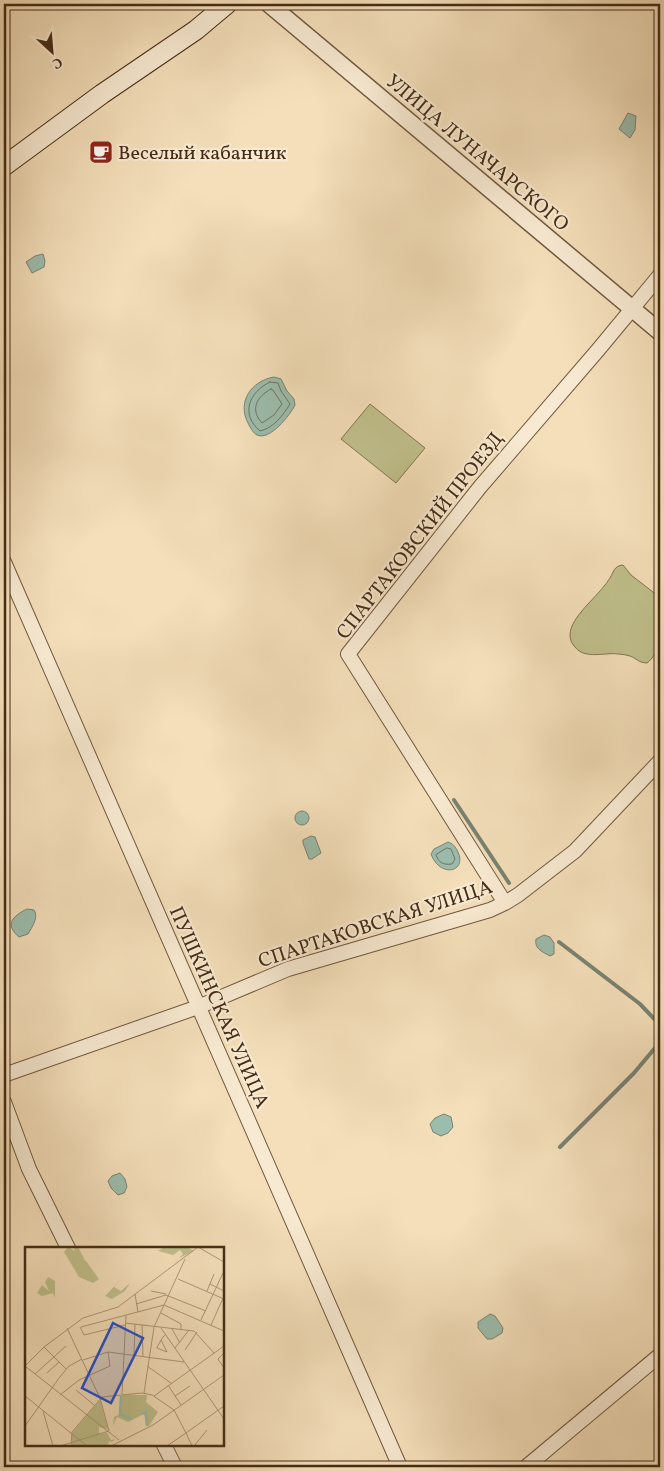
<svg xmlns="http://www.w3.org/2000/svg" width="664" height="1471" viewBox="0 0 664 1471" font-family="Vollkorn,serif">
  <rect width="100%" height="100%" fill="#f4dfba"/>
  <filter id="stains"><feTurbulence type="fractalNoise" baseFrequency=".004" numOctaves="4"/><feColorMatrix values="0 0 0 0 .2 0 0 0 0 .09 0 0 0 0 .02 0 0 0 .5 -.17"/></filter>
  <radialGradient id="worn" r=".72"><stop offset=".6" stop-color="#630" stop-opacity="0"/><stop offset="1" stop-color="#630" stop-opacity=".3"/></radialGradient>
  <!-- green -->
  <path fill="#c0c08c" stroke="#827651" d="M370 404 425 448 396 483 341 439Z
    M623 565 631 575 653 592 660 602V613L656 622C662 635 659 654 647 663 639 663 636 658 630 656 626 655 622 654 618 654 605 652 585 660 575 647 569 641 569 633 572 626 578 611 601 593 610 578 614 571 614 566 623 565Z"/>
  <!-- water -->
  <path fill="#9cbdad" stroke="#798371" d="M628 113 636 116 635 130 630 138 619 129Z
    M43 254 45 261 44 267 32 273 26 262 35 256Z
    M274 377 281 379 287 391 294 399 295 405C290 415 270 441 257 435 253 433 250 427 248 423 237 402 251 381 274 377Z
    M295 818a7 7 0 1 1 14 0a7 7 0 1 1-14 0Z
    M311 836 315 837 321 853 312 859H309L303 843V840Z
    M448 842C453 844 454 845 457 850 469 872 440 879 431 854L434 849Z
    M27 909 34 910C39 917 32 927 28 934L19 937C4 924 13 916 27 909Z
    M544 935 550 937 554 943V954L550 956C543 952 534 949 536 939Z
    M444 1114 451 1117 453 1127 448 1133 441 1136 433 1132 430 1124 435 1118Z
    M120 1173 125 1179 127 1187 124 1193 118 1195 111 1188 108 1181 112 1176Z
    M490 1314 495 1316 503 1328 502 1333 492 1339H487L478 1328V1322Z"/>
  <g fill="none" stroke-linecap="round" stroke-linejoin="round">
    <!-- shore -->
    <path stroke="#707462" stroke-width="1" d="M270 382 278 383 281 391 290 404C283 415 274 428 260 431 240 414 249 392 270 382Z
      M271 389 273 390 282 404 274 415 262 423C250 410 256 397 271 389Z
      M447 848 451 849 455 859 452 864C443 865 439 863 436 855Z"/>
    <!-- stream -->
    <path stroke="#798371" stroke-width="4" d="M454 800 509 883
      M559 942 640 1004 660 1025
      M560 1147 634 1073 660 1042"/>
    <!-- minor casing -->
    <g stroke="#71593f" stroke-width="16">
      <path id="minor" d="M4 562 400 1467
        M505 903 348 654 480 487 598 350 660 275
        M4 1075 198 1007 288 969 490 910 505 903 518 895 575 851 660 761
        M4 1102 29 1169 68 1248
        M164 1445 175 1467
        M4 1465 5 1467
        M526 1467 660 1355"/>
    </g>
    <!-- tertiary casing -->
    <g stroke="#71593f" stroke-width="19">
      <path id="tertiary" d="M269 4 660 332"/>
    </g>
    <!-- secondary casing -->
    <g stroke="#452c16" stroke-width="21">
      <path id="secondary" d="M4 166 102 94 196 30 227 4"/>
    </g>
    <!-- minor -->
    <use href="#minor" stroke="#f8ead2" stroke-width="14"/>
    <!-- tertiary -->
    <use href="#tertiary" stroke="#f8ead2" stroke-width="16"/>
    <!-- secondary -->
    <use href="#secondary" stroke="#f8ead2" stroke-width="19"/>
  </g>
  <!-- icons -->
  <defs>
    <g id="cafe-square" transform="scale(1.25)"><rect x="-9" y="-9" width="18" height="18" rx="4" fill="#8f2418" stroke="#f8ead2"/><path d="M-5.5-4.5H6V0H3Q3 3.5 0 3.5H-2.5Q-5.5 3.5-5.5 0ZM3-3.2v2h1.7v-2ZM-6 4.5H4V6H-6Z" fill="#fff"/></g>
  </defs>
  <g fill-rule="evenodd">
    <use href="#cafe-square" x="101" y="152"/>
  </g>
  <g text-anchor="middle" stroke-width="4.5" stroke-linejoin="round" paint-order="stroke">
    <!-- poi labels -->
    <g font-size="20" fill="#452c16" stroke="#f8ead2" text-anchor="start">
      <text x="118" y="159">Веселый кабанчик</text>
    </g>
    <!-- street labels -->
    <g font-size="20" fill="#452c16" stroke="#f8ead2">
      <text transform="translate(478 152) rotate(40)" y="7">УЛИЦА ЛУНАЧАРСКОГО</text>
      <text transform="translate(419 535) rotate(-52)" y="7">СПАРТАКОВСКИЙ ПРОЕЗД</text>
      <text transform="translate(375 923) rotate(-18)" y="7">СПАРТАКОВСКАЯ УЛИЦА</text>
      <text transform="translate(220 1007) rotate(66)" y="7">ПУШКИНСКАЯ УЛИЦА</text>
    </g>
  </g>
  <!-- overview -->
  <g transform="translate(25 1247)">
    <rect width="199" height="199" fill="#f4dfba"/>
    <path d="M43 0 50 4 49 0H53L60 13 54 10 61 14 74 32 68 36 54 30 39 5ZM139 0H162L169 4 154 11 158 7 155 3 148 8 133 4ZM23 30 30 34V51L28 46 17 49 12 46 17 38 24 44 20 35ZM98 30 89 40 96 44 105 36 100 44 87 52 80 49ZM97 148H122L121 155 133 165 124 179 121 177 119 167 103 175 92 170 88 179 89 170 96 167ZM75 153 83 182 74 180V187L82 186 86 193 90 192 87 195 84 194 83 199H47V186Z" fill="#c0c08c"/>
    <path fill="none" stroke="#9cbdad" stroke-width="2.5" d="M96 149 95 167 107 172M117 167 121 165 122 179"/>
    <path fill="none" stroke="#ae9778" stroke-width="1" d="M173 0 199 15M153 32 199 52M185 37 199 44M126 44 141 47M182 44 189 27M110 47 113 65M111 57 141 48 181 64M136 66 156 77V83M176 73 198 26M100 76 169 84 189 106M117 78 118 109M186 78 199 49M55 80 59 88 100 78M56 80 139 58 199 84M42 81 75 151 84 184M136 81 199 172M147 82 155 96M136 93 142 105 132 101V100L138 90 140 88M19 100 41 122M150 101 164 83M160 103 172 85M199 106 193 112 199 121M109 108 110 77M58 113 83 105 159 115M0 119 94 193M0 119 19 100 58 71 93 60 173 0M122 119 146 136M22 126 34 115M10 127 41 99M143 138 156 158M51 143 69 158M119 146 129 80 160 12M97 147 101 69M35 148 54 133 85 119 83 105M0 149 62 199M129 149 199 99M150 149 165 139M18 164 28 199M0 179 34 131 44 119 57 112M35 199 84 184M46 199 47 185 77 150 117 146 127 148 149 163 161 186 199 159M86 199 128 178 199 128M142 199 161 186 167 199M169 199 182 183"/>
    <path fill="#1d4ed8" fill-opacity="0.15" stroke="#1d4ed8" stroke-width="2.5" d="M88 76 118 91 86 156 57 141Z"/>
    <rect width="199" height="199" fill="none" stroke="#452c16" stroke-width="2.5"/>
  </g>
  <!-- margin -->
  <rect width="664" height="1471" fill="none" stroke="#f4dfba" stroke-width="20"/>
  <rect x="5" y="5" width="654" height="1461" fill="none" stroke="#452c16" stroke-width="2.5"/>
  <rect x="10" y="10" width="644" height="1451" fill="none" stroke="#452c16"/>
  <!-- north arrow -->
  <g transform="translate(52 52) rotate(154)" stroke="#f8ead2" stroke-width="4" paint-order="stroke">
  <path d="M0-4L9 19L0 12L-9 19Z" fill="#452c16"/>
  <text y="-8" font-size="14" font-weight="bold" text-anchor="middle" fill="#452c16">С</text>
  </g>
  <rect width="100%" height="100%" filter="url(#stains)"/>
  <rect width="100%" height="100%" fill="url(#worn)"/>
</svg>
